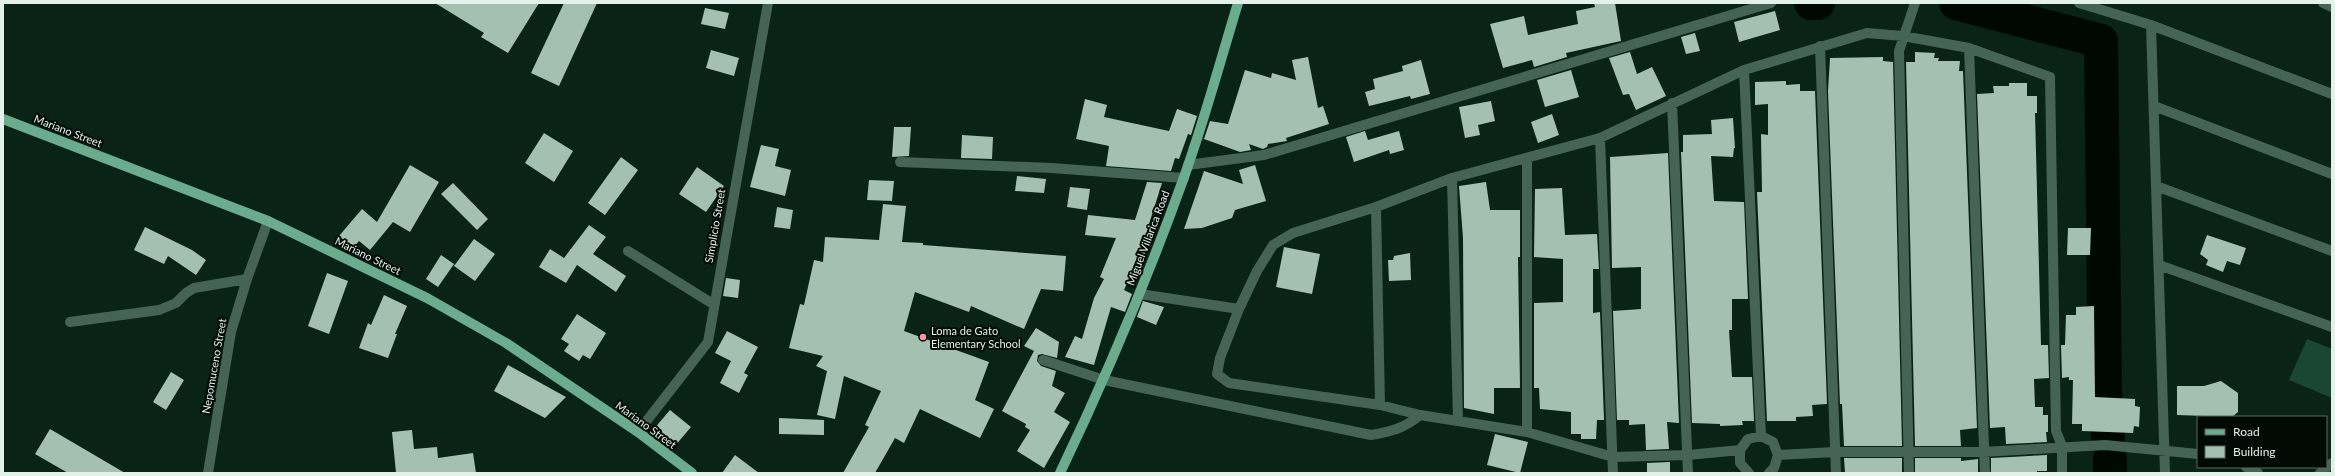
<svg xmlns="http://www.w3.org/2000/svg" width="2335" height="476" viewBox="0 0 2335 476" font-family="Lato,sans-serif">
  <rect width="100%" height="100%" fill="#092317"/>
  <!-- green -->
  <path fill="#194734" d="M2307 339 2332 349V398L2289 380Z"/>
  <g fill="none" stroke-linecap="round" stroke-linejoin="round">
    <!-- river -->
    <path stroke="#000802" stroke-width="34" d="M1811 3H1818
      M1956 3 2101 41 2105 392 2108 436
      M2110 459V473"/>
  </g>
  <!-- building -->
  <path fill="#a3c0b1" d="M435 3H539L508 53 481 37 484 33Z
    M564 3H597L559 86 531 73Z
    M1594 3H1615L1621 41 1566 53 1567 57 1534 67 1532 60 1503 68 1490 24 1524 16 1528 35 1578 24 1576 11 1595 7Z
    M705 8 729 13 725 29 701 24Z
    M1775 11 1780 30 1739 42 1734 22Z
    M1695 33 1700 51 1686 54 1681 37Z
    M711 50 739 58 734 76 706 68Z
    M1630 52 1637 74 1652 67 1666 96 1636 110 1629 94 1623 95 1609 58Z
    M1915 52 1935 53 1934 58H1939L1938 61H1960L1959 71H1963L1977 428 1960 430 1961 446H1915L1906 62H1915Z
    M1308 57 1318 108 1323 106 1329 124 1286 138 1287 141 1268 144 1267 147 1263 149 1249 144 1251 150 1240 152 1204 139 1210 121 1228 124 1245 70 1271 78 1272 73 1296 80 1292 60Z
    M1883 57V61L1893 62 1902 446H1844L1842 404H1840L1828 91 1830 58Z
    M1421 60 1430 94 1411 99 1410 96 1369 106 1365 92 1375 89 1373 79 1403 71 1402 66Z
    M1571 70 1579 97 1545 107 1537 80Z
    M1786 81V85L1800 84V91H1815L1827 404 1812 405 1813 416 1796 417V421H1767L1757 192H1762L1761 134 1768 135V104L1755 105V82Z
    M2009 83H2027V96H2037V113H2035L2041 345H2048L2049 378 2034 379 2035 407H2043V415H2048V432H2046L2047 442 2006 444 2005 427 1990 428 1977 94 1994 93 1993 86H2009Z
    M1085 99 1107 105 1104 117 1169 131 1177 109 1197 116 1191 135 1188 134 1179 159 1175 158 1171 171 1106 166 1109 146 1076 139Z
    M1491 101 1495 121 1478 125 1480 135 1465 138 1459 107Z
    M1552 114 1559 135 1538 143 1531 122Z
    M1733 118 1735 148H1734L1733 157 1711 156 1714 201 1744 202 1748 299H1732V330H1729L1732 377H1752L1754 421H1742L1743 425 1720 426V424L1692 423 1681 152H1683V135L1712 134 1711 120Z
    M894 127H911L909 156 892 157Z
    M1365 131 1368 140 1399 131 1404 150 1390 154 1389 150 1354 162 1346 137Z
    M544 133 573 151 554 182 525 163Z
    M962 135 993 137 992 159 961 158Z
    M761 145 779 149 775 166 791 170 785 196 750 187Z
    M1668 153 1679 423 1667 422 1669 449 1646 450 1645 424 1629 425V420H1617L1613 311 1641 309V267L1612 268 1610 157Z
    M621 157 638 170 605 215 588 203Z
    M410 165 439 182 410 232 393 222 370 250 359 241 353 248 339 236 362 209 377 222Z
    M1255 165 1266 201 1235 210 1232 218 1202 228 1184 229 1204 171 1243 184 1239 170Z
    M697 167 724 186 706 212 679 194Z
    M1017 176 1046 179 1044 193 1015 191Z
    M869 180 894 181 892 201 867 200Z
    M1147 182 1162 183 1149 224 1156 227 1144 255 1140 254 1124 290 1132 294 1125 312 1111 307 1094 365 1065 357 1075 336 1082 339 1094 298 1104 279 1100 277 1116 238 1085 235 1088 215 1135 220Z
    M1486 182 1490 210H1520V257H1518L1520 388H1494V414L1464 408 1463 238 1459 186Z
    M453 183 488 219 477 230 441 194Z
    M1070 187 1090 189 1087 210 1067 207Z
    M1562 188 1565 235 1597 234 1599 269H1593V313L1600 312 1604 420H1597L1596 439H1581V434H1571V412L1540 409 1539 388H1534V303L1563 302V259L1534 257 1535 189Z
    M883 204 906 206 902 242 923 243V245L1066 256 1063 291 1041 289 1024 329 971 306 969 312 915 292 904 331 989 362 975 400 994 409 980 438 920 409 904 443 895 438 875 473H843L869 427 865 425 881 391 844 376 835 419 817 415 827 371 816 366 823 356 789 348 800 304 804 305 814 260 823 262 825 237 879 240Z
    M777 207 793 210 790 229 774 227Z
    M589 225 606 237 593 254 626 276 616 292 577 265 566 283 539 267 550 249 564 258Z
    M145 227 192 250 206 260 196 275 168 256 164 264 134 250Z
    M2068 228H2091L2090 255H2067Z
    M2207 235 2246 248 2240 265 2227 261 2223 272 2206 265 2208 260 2200 254Z
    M474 239 495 254 475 281 454 266Z
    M1284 247 1320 254 1312 294 1276 287Z
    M1410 253 1411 280 1389 281 1388 260H1393L1394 256Z
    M441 255 454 264 438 287 426 279Z
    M327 273 348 281 329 334 308 326Z
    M726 278 740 280 738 298 723 296Z
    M384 295 407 306 395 334H397L388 358 359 348 368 323 371 325Z
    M1143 301 1164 307 1156 325 1137 317Z
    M2094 306 2095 397 2135 399V406L2140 407 2139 427 2134 426 2133 433 2082 431V424H2072L2073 380H2069V377L2062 378 2061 345H2065L2066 315H2076V307Z
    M577 314 606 333 590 359 583 355 579 361 564 351 569 344 561 339Z
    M1036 328 1059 342 1057 358 1042 354 1038 355 1037 361 1041 366 1056 371 1052 386 1065 393 1054 412 1070 422 1044 468 1017 451 1030 430 1025 427 1026 424 1002 411 1034 351 1024 346Z
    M727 331 758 347 744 373 748 375 739 393 720 383 731 361 715 353Z
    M508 365 566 397 545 418 494 391Z
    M171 372 184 380 166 410 153 402Z
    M2221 381 2238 393V412L2232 417 2177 415V386H2204Z
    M670 410 691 427 674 447 653 430Z
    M779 418 824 420V435L779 434Z
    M50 429 125 473H68L35 454Z
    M412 430 414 449 437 447 438 458 473 453 476 473H396L392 432Z
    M1495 434 1528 442 1520 473 1487 465Z
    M735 455 759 473H722Z
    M2047 455V471H2037V473H1991V458Z
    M1844 458H1902V473H1845Z
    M1915 458H1961V461L1978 459V473H1915Z
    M1670 462V473H1647V463Z"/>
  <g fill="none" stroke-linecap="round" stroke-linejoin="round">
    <!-- minor -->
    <path stroke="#456455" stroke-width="10" d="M2079 3 2151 25 2332 94
      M2323 3 2332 7
      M2151 25 2165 473
      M1820 46 1836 473
      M1969 48 1985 473
      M1744 70 1761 436
      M1672 103 1688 473
      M2154 106 2332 174
      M1600 138 1613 473
      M1527 158V432
      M900 162 1052 168 1184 178
      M1188 165 1264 155 1771 3
      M1452 178 1458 421
      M2156 186 2332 251
      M1376 207 1380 405
      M628 251 713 304
      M2159 265 2332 327
      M1140 294 1239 309
      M70 322 159 310 176 303 186 293 194 288 247 279
      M1043 360 1104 380 1371 435C1390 432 1405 428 1420 415
      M638 432 708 342 768 3
      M1740 450 1688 455 1613 457 1527 432 1420 415 1380 405 1229 383 1217 374 1220 358 1239 309 1257 271 1273 245 1293 233 1376 207 1452 178 1600 138 1744 70 1867 33 1903 36 1969 48 2050 77 2056 431 2062 446V473
      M1778 455 1835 452H1983L2105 445 2198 454
      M2246 467 2258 473
      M208 473 231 332 247 279 268 221
      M1749 473 1740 463V450L1748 439 1761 436 1773 442 1778 455 1774 468 1769 473
      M1909 473 1899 51 1915 3
      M2320 473 2332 463"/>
    <!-- major -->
    <path stroke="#6aac8d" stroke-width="10" d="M3 119 268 221 427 298 506 343 638 432 692 473
      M1060 473C1106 377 1147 280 1183 180 1204 122 1220 62 1238 3"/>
  </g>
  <!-- markers -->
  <circle fill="#f49aa4" stroke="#020a06" stroke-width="1.5" cx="923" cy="337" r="4"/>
  <g text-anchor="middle" stroke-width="4" stroke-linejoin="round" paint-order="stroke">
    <!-- street labels -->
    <g font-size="11" fill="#e2f1e9" stroke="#020a06">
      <text transform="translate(68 131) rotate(21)" y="4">Mariano Street</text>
      <text transform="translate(715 226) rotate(-80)" y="4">Simplicio Street</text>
      <text transform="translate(1148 238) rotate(-69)" y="4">Miguel Villarica Road</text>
      <text transform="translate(368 256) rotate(26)" y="4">Mariano Street</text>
      <text transform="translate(214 366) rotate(-80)" y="4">Nepomuceno Street</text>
      <text transform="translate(646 425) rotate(36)" y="4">Mariano Street</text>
    </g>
    <!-- poi labels -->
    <g font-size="11" fill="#e2f1e9" stroke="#020a06" text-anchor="start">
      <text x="931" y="335">Loma de Gato<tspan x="931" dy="13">Elementary School</tspan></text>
    </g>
  </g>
  <!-- border -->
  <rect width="2335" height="476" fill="none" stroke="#e2f1e9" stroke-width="8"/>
  <!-- legend -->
  <rect x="2197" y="416" width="130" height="52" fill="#020a06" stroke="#5c6661"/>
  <rect x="2205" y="429" width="20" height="6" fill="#6aac8d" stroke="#5c6661"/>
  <text x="2233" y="436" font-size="12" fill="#e2f1e9">Road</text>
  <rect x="2205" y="446" width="20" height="12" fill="#a3c0b1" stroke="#5c6661"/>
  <text x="2233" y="456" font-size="12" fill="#e2f1e9">Building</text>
</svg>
